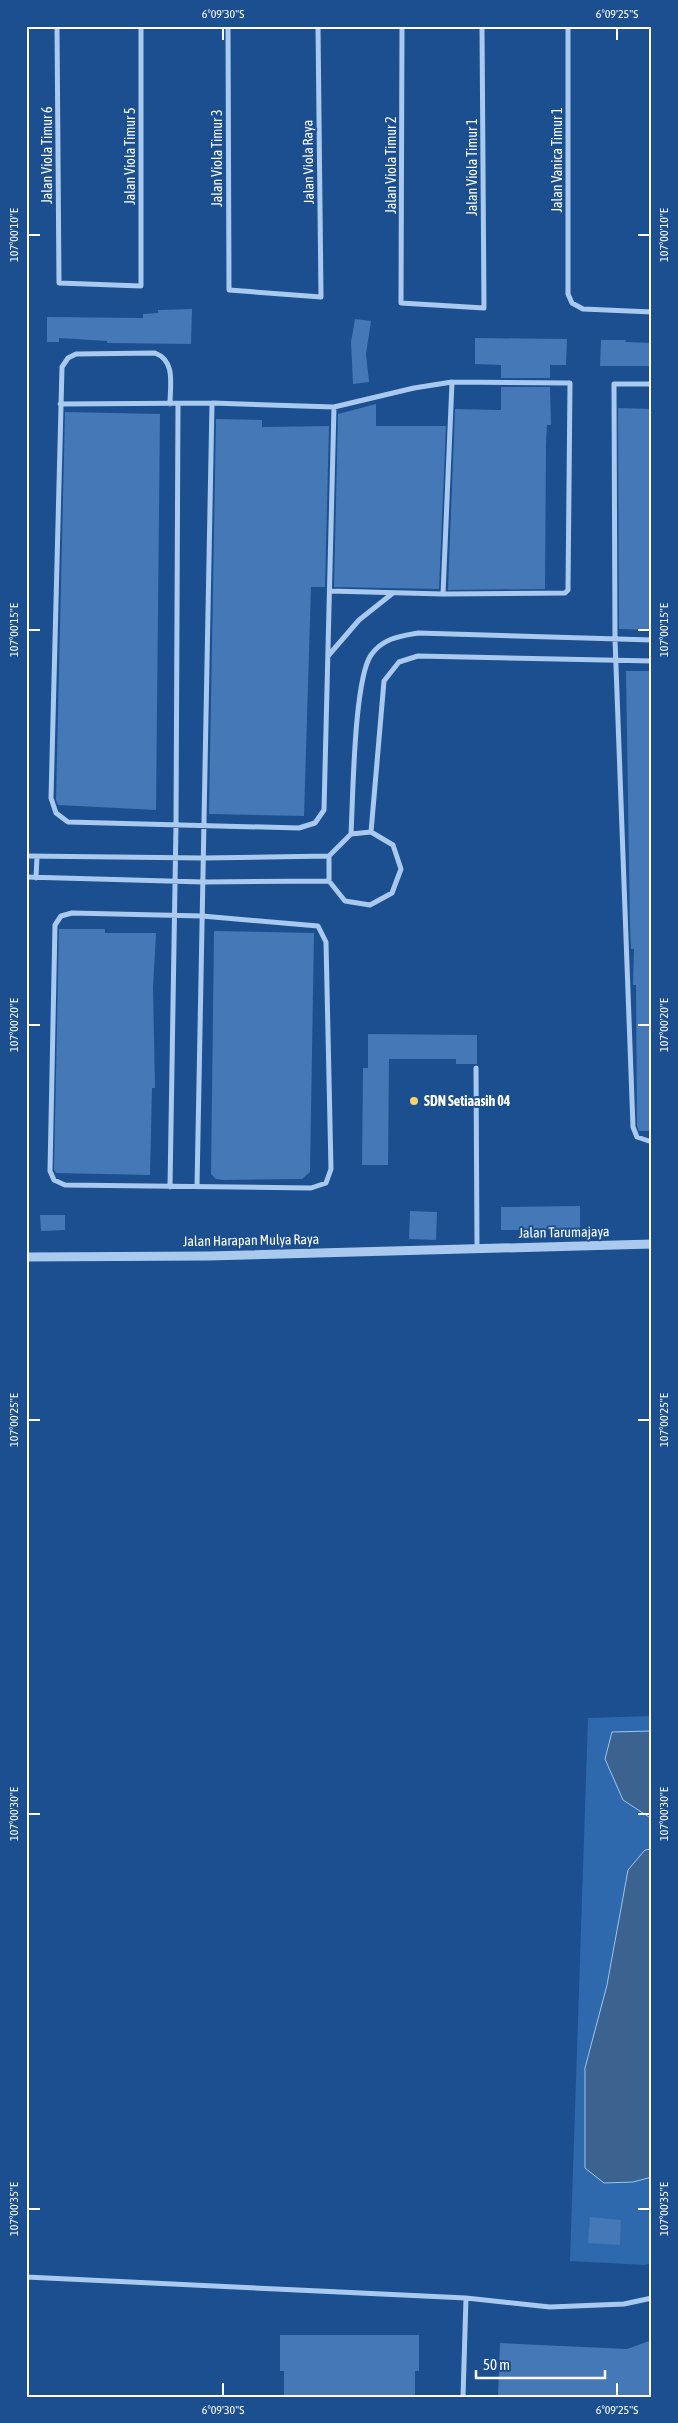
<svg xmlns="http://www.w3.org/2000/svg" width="678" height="2423" viewBox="0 0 678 2423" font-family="'Asap Condensed',sans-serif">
  <rect width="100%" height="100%" fill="#1b4f8f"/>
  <!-- green -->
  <path fill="#2e69ad" d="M652 1716V2263L645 2265 570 2261 588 1718Z"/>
  <!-- water -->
  <path fill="#3c6290" stroke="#9cc4f0" d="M652 1731V1819L623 1800 605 1759 612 1732Z
    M652 1849V2177L633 2182 604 2183 585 2168V2068L607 1985 628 1870 645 1850Z"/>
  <!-- building -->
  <path fill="#4478b7" d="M192 309 191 344 107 343V341L59 338V342H47V317L143 318V314L158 313V310Z
    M355 319 371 321 366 354 369 382 353 384 351 342Z
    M475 338 567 339 566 365H550V378H501V365L475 364Z
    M601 340H626L625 342 652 343V366H600Z
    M501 387H550L551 425H547L546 444 545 589 448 590 455 409 501 410Z
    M376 404V426H446L439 589 334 587 338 414Z
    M618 408 652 409V630L619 629Z
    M65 412 160 414 156 810 58 805 56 800Z
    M216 419 262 420V427L329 426 325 587H311L304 816 209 814Z
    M626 671H652V1131H639L637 1126 636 985H633L634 949H631L630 926Z
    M59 929H105V933H156L153 987 155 1088H152L150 1175 56 1173 54 1170Z
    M214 931 314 933 310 1172 302 1179 224 1180 216 1179 211 1174Z
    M368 1034 477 1035V1064H456V1059H389L388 1165H362L363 1068H368Z
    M580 1206V1229L501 1230V1207Z
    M410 1211 437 1212 436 1240 409 1239Z
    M40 1215H65V1230L41 1231Z
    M590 2217 621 2220 620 2245 588 2243Z
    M280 2335H419V2371H415V2397H284V2371H280Z
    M652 2340V2397H498L500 2343 627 2349Z"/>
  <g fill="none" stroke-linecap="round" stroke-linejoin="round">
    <!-- minor -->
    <path stroke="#a9c9ee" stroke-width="5" d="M57 26 59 283 141 286V26
      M228 26 229 290 321 297 318 26
      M402 26 401 303 484 308 482 26
      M568 26V294L572 303 583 309 652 312
      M652 384H614L615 639 633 1127 637 1137 652 1142
      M60 404 212 403 334 407 414 388 452 382 570 383 568 590 565 593 443 594 330 591
      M170 404C170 385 176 361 155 353L76 354 68 358 62 367 51 798 56 813 68 822 299 828 315 823 324 810 334 407
      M443 594 452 382
      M328 656 359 620 393 593
      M371 832 384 681 399 662 418 656 652 661
      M371 832 393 845 401 869 392 893 370 905 345 901 329 881V856L351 834Z
      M351 834C353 797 354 680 371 655 383 638 400 636 418 633L652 640
      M26 856 203 858 329 856
      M26 877 203 882 329 881
      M36 878 37 857
      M72 913 202 916 318 926 326 942 331 1169 326 1183 311 1188 65 1185 54 1180 50 1171 55 925 61 916Z
      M476 1068 477 1247
      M170 1187 176 824 178 404
      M197 1187 212 403
      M26 2277 466 2298 550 2307 624 2304 652 2298
      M463 2397 466 2298"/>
    <!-- tertiary -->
    <path stroke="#a9c9ee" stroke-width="9" d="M26 1257 208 1256 652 1244"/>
  </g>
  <!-- ticks -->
  <path fill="none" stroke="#fff" stroke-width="2" d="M223 28V40M617 28V40M28 235H40M638 235H650M28 630H40M638 630H650M28 1025H40M638 1025H650M28 1420H40M638 1420H650M28 1814H40M638 1814H650M28 2209H40M638 2209H650M223 2383V2396M617 2383V2396"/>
  <!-- markers -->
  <circle fill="#ffd166" stroke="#1b4f8f" stroke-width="2" cx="414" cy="1101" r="5"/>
  <g text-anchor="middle" stroke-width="4" stroke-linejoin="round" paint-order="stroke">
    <!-- street labels -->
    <g font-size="14" fill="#fff" stroke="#1b4f8f">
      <text transform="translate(47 155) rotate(-90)" y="5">Jalan Viola Timur 6</text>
      <text transform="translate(130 156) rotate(-90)" y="5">Jalan Viola Timur 5</text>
      <text transform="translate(217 158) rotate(-90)" y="5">Jalan Viola Timur 3</text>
      <text transform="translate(557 160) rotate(-90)" y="5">Jalan Vanica Timur 1</text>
      <text transform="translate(308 162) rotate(-91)" y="5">Jalan Viola Raya</text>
      <text transform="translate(391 165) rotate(-90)" y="5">Jalan Viola Timur 2</text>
      <text transform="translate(472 167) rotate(-90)" y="5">Jalan Viola Timur 1</text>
      <text transform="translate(564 1232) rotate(-1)" y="5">Jalan Tarumajaya</text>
      <text transform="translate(251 1240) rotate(-1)" y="5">Jalan Harapan Mulya Raya</text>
    </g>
    <!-- poi labels -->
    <g font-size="14" font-weight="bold" fill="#fff" stroke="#1b4f8f" text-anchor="start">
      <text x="424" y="1106">SDN Setiaasih 04</text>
    </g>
  </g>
  <!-- border -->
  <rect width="678" height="2423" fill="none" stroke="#1b4f8f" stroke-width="55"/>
  <!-- scale -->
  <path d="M476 2370v8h129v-8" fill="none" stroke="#ffffff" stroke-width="2.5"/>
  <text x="483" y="2370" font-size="15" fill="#ffffff" stroke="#1b4f8f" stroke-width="4" paint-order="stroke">50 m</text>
  <rect x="28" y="28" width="622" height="2368" fill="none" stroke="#fff" stroke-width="2"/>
  <g font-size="12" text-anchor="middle" fill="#fff">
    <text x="223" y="18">6°09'30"S</text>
    <text x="617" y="18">6°09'25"S</text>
    <text transform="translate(664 235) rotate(-90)" y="4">107°00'10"E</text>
    <text transform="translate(14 235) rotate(-90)" y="4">107°00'10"E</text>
    <text transform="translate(14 630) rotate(-90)" y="4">107°00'15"E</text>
    <text transform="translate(664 630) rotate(-90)" y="4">107°00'15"E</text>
    <text transform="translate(14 1025) rotate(-90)" y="4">107°00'20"E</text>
    <text transform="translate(664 1025) rotate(-90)" y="4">107°00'20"E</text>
    <text transform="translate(14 1420) rotate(-90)" y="4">107°00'25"E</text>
    <text transform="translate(664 1420) rotate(-90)" y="4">107°00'25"E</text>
    <text transform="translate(664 1814) rotate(-90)" y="4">107°00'30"E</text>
    <text transform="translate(14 1814) rotate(-90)" y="4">107°00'30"E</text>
    <text transform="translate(14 2209) rotate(-90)" y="4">107°00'35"E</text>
    <text transform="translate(664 2209) rotate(-90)" y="4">107°00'35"E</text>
    <text x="223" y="2414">6°09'30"S</text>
    <text x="617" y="2414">6°09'25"S</text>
  </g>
</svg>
